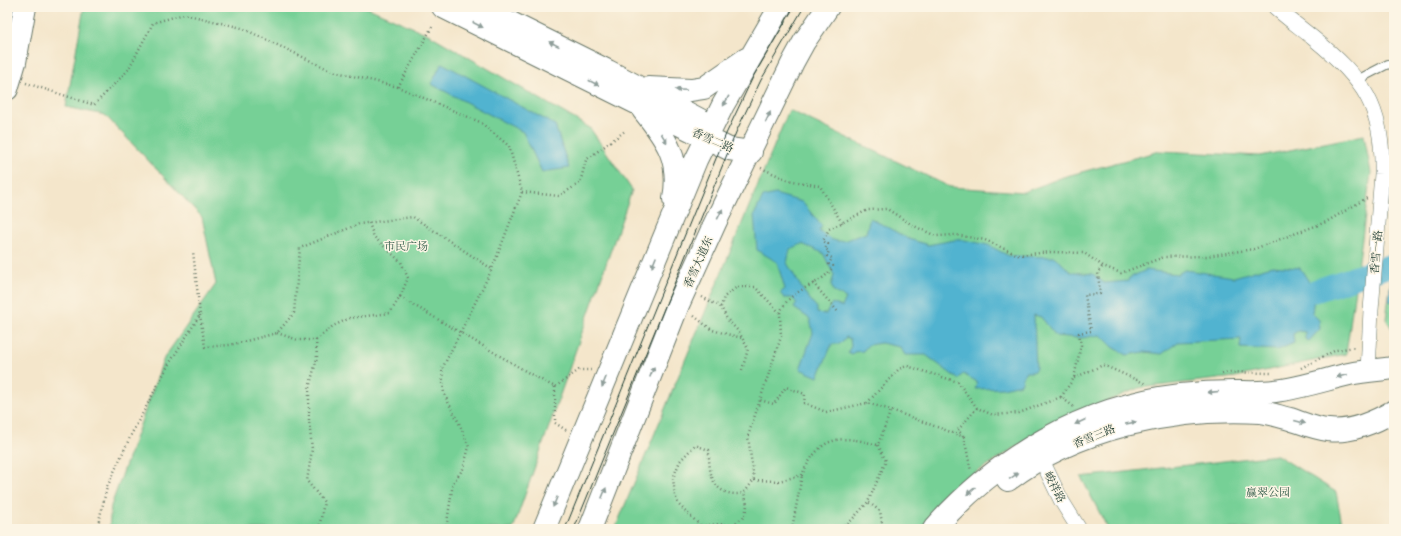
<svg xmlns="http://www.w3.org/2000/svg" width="1401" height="536" viewBox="0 0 1401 536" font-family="'Libre Caslon Text','Noto Serif SC',serif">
  <rect width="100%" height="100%" fill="#fcf5e5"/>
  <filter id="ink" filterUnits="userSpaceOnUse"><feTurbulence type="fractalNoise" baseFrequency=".025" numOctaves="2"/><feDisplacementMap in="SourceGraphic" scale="8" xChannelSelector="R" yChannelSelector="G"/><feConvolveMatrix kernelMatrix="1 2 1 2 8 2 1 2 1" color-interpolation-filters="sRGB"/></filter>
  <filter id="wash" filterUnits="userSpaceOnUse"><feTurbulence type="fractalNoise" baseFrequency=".012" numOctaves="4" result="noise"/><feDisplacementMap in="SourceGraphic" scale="16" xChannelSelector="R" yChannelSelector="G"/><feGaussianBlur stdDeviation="0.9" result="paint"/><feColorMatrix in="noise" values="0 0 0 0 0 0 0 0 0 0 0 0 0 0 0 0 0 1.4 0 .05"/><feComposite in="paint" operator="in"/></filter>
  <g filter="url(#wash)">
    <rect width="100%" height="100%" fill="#f4e6cb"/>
    <!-- green -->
    <path fill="#76d096" stroke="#4a8665" d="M84 7H366L430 35 590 128 632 190 513 529H109L111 506 164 358 216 284 202 217 105 115 66 107Z
      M789 110 950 187 1024 192 1063 177 1160 151 1260 156 1364 135 1371 173 1346 354 1235 377 1139 388 1069 417 1013 449 966 479 920 529H615Z
      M1394 255V332L1386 319Z
      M1277 455 1336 492 1343 529H1108L1081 477Z"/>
    <!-- water -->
    <path fill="#51b3d0" stroke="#387882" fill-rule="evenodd" d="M442 63 555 125 569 168 542 172 523 132 431 84Z
      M775 194 802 202 822 226 819 231C839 248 844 240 866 233L870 218 909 239 928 245 960 239 988 245 1009 256 1055 257 1071 272 1093 274 1104 283 1128 281 1129 278 1146 270 1177 274 1185 270 1234 277 1272 266 1300 268 1315 291 1312 313 1319 320 1320 329 1309 341 1305 339V332L1298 331 1293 334 1294 343 1278 350 1240 348 1241 339 1178 342 1162 354 1144 352 1127 355 1113 347 1101 335 1081 338 1056 336 1041 317 1034 315 1036 368 1033 372H1025L1021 384 1003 388 975 389 977 385 976 381 963 374 958 379 926 355H905L900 347 881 343 868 345 863 351 854 352 852 354 848 352 851 346 850 339 846 337 840 344H832L818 377 800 369 813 333 810 319 794 308 797 303 792 298H784L780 293 785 289 777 262 757 250 754 215 763 197ZM802 244 823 253 834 275 831 285 834 292 846 298 842 307 832 303 826 314 817 313V308L804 292 787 263 790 249Z
      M1394 243V302L1389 301Z"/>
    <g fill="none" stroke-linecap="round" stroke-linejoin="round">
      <!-- river -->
      <path stroke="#51b3d0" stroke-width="23" d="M1315 291 1392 265"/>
    </g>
  </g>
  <g filter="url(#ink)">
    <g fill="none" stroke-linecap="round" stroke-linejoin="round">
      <!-- lane casing -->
      <g stroke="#6a7869" stroke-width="10">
        <path id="lane" d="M1357 80 1388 64 1394 66"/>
      </g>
      <!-- street casing -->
      <g stroke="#6a7869" stroke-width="16">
        <path id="street" d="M1275 7C1287 18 1301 28 1313 38 1364 79 1384 108 1382 174L1371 310 1368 371
          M1037 450 1061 500 1079 529"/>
      </g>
      <!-- secondary casing -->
      <g stroke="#6a7869" stroke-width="24">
        <path id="secondary" d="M443 7 721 145 729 149 751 152
          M479 7 608 71 708 124
          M648 88 691 90 704 88 746 59
          M7 89 15 62 25 7
          M643 110C667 140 681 159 674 199
          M1008 480C1077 427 1175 407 1261 412 1270 413 1281 417 1290 419 1302 423 1316 429 1328 430 1351 433 1375 422 1394 411
          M544 529 696 160 723 105 780 7
          M590 529 678 305 715 223 793 62 804 42 828 7
          M934 529C997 457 1085 406 1181 395 1198 393 1215 392 1233 392 1246 392 1261 393 1275 391 1300 388 1324 380 1349 374 1364 371 1379 370 1394 368"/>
      </g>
      <!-- path -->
      <path stroke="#6a7869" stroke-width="2.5" stroke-dasharray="1 3" stroke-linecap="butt" d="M432 27 398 87 480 122 509 146 522 192 492 269 442 369 444 394 460 425 469 447 463 469 453 483 446 529
        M26 83 94 105 128 70 153 23 184 14 242 28 332 71 398 87
        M761 168 788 180 820 186 842 223
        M522 192 559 196 580 183 586 160 625 131
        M369 223 374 237 401 262 408 278 400 297
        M813 283 839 313
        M702 297 721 307
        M780 313C790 286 823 287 833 266L829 264 832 258 827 256 829 251 825 249 828 244 823 241 829 229 868 210 887 209 914 226 936 236 956 235 985 240 1018 255 1052 252 1084 253 1103 266 1121 273 1164 257 1207 256 1254 249 1326 222 1367 198
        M200 315 205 347 230 345 277 333 294 313 300 248 359 224 413 217 492 269
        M694 316 712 330 742 338
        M277 333 298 340H316L333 326 350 318 390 313 400 297 534 376 555 387 579 370H591
        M316 340 317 358 309 388V420L312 449 307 481 324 502 319 529
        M1301 368 1336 350 1355 347
        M742 370 748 349 739 332 727 319 721 307 724 297 737 287H755L780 313 781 337 760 400 774 404 786 387 805 394 804 403 826 412 867 403 891 410 964 437 971 471
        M1222 374 1228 372 1271 373
        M1074 378 1103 365 1146 384
        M555 387V423L566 430
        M1061 397 1074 378 1081 345 1079 333 1091 331 1085 295 1100 294 1098 272 1103 266
        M867 403 899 369 907 366 958 382 977 408 993 415 1019 413 1061 397 1074 407
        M963 436 958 430 977 408
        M878 445 886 461 868 502 880 511 883 529
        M754 480 779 481 802 475C820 436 838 434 878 445L891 410
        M701 526 719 524 732 525 745 516 747 505 744 492
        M97 529 107 487 132 433 169 364 200 315 193 251
        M701 529V526L679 505 675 496 673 478 680 461 695 445 709 450C709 466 709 487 728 493 733 494 739 495 744 492 748 489 751 483 754 480L748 436 760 400
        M792 529 802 475
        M837 529 848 524 868 502"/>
      <!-- lane -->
      <use href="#lane" stroke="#fff" stroke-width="8"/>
      <!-- street -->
      <use href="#street" stroke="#fff" stroke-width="15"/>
      <!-- secondary -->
      <use href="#secondary" stroke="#fff" stroke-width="22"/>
      <!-- tram -->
      <path stroke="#1f3d34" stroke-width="1" d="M565 529 726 134 753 77 794 7
        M574 529 737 130 761 80 804 7"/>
    </g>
    <!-- one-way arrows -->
    <defs><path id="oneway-solid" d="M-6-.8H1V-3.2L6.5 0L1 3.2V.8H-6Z"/></defs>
    <g fill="#8f9e9a">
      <use href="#oneway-solid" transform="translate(478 25) rotate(27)"/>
      <use href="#oneway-solid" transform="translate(554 44) rotate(-154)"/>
      <use href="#oneway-solid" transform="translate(594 83) rotate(27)"/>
      <use href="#oneway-solid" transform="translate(681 90) rotate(-178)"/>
      <use href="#oneway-solid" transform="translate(726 101) rotate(119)"/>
      <use href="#oneway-solid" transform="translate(768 117) rotate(-65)"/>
      <use href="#oneway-solid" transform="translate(664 138) rotate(58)"/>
      <use href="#oneway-solid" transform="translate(720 214) rotate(-63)"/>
      <use href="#oneway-solid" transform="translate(654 262) rotate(112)"/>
      <use href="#oneway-solid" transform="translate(652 372) rotate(-68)"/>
      <use href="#oneway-solid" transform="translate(1342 376) rotate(166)"/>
      <use href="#oneway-solid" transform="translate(604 382) rotate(112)"/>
      <use href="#oneway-solid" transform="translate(1213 392) rotate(175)"/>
      <use href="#oneway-solid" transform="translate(1080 422) rotate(155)"/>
      <use href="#oneway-solid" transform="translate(1300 422) rotate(15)"/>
      <use href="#oneway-solid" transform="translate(1131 423) rotate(-11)"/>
      <use href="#oneway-solid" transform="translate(1014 476) rotate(-34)"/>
      <use href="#oneway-solid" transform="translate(971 491) rotate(138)"/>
      <use href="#oneway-solid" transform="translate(604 493) rotate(-68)"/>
      <use href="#oneway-solid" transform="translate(555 502) rotate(112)"/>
    </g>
  </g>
  <g text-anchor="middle" stroke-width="3" stroke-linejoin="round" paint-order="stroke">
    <!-- street labels -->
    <g font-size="11" fill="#1f3d34" stroke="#fcf5e5">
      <text transform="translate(713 140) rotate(23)" y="4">香雪二路</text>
      <text transform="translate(1376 252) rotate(-85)" y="4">香雪一路</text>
      <text transform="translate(698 262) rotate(-66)" y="4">香雪大道东</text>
      <text transform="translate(1094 436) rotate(-22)" y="4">香雪三路</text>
      <text transform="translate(1055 487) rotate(63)" y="4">峻祥路</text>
    </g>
    <!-- park labels -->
    <g font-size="11" fill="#305a48" stroke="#fcf5e5">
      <text x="406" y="250">市民广场</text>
      <text x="1268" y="496">赢翠公园</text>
    </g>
  </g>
  <!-- margin -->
  <rect width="1401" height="536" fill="none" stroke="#fcf5e5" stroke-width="24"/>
</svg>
